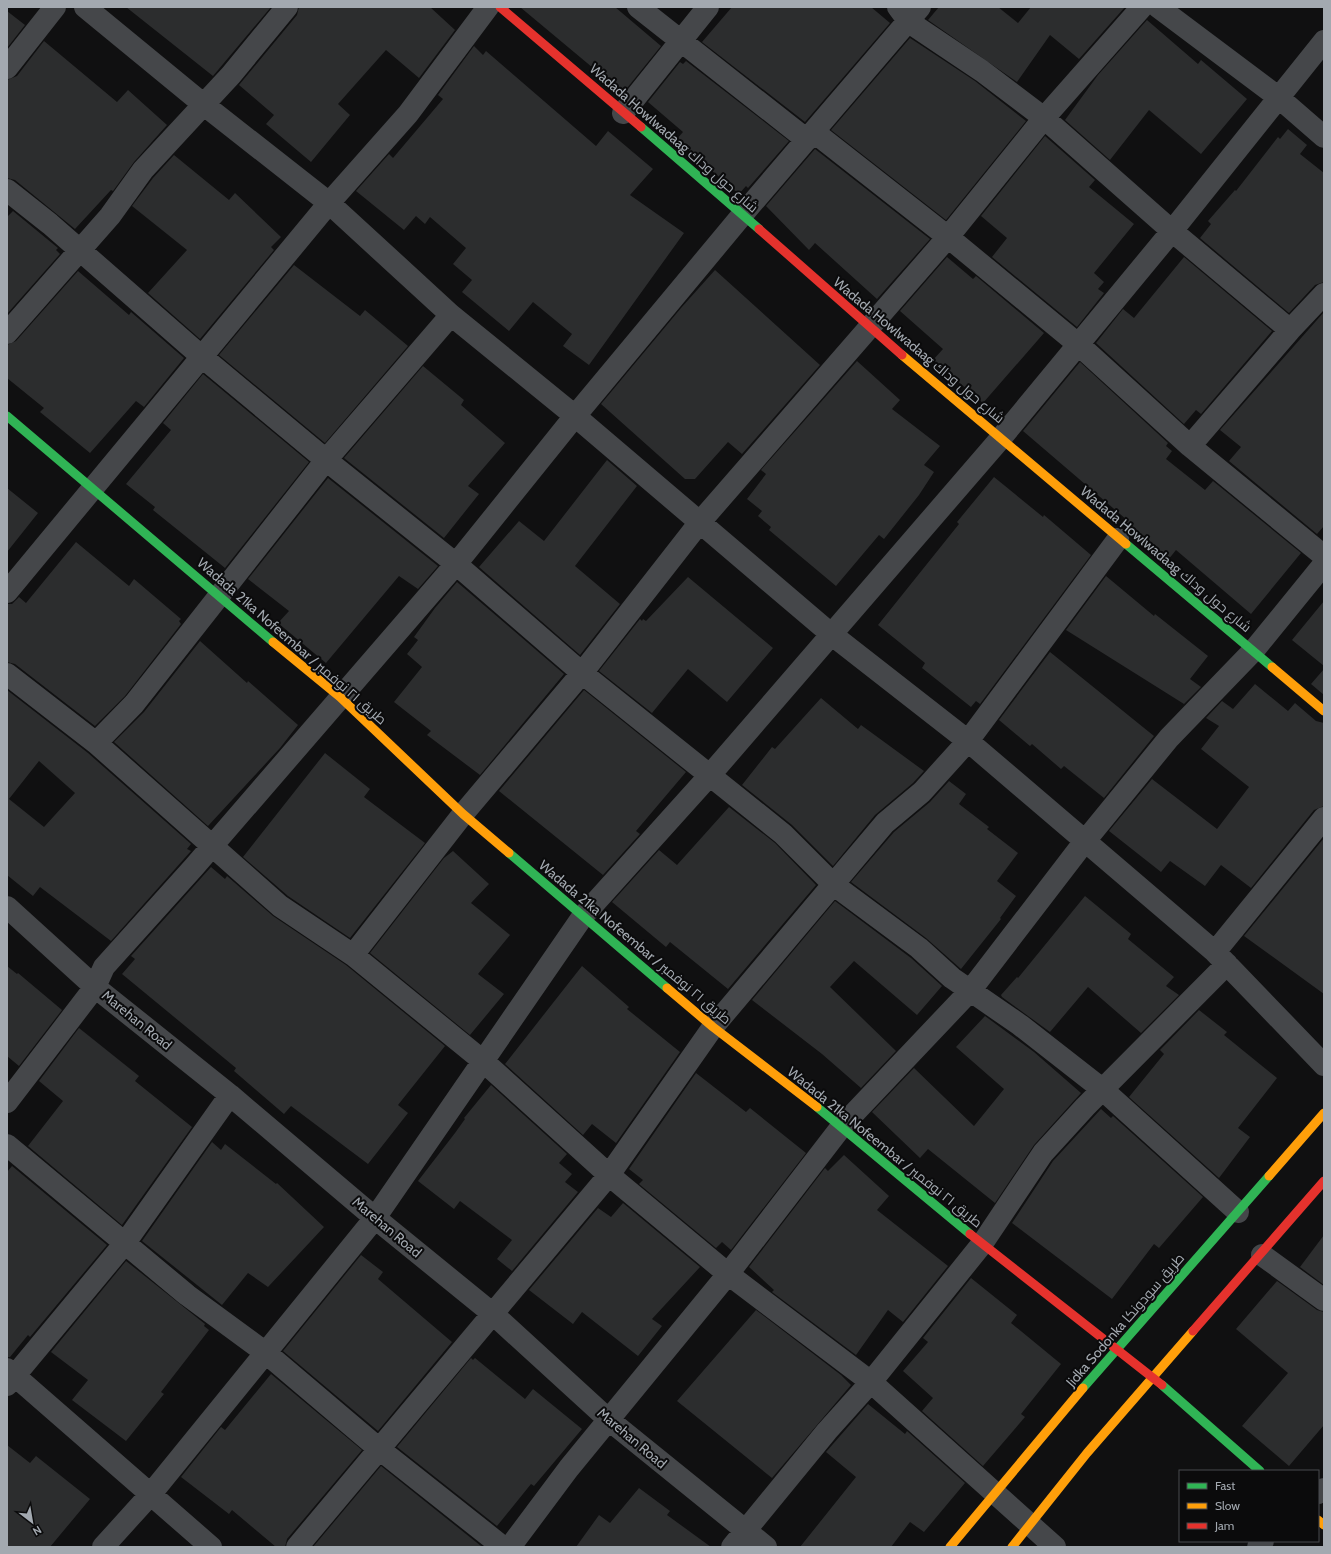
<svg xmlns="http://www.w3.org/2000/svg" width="1331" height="1554" viewBox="0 0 1331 1554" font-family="Cabin,Cairo,sans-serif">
  <rect width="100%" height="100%" fill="#101011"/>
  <!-- building -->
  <path fill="#2c2d2e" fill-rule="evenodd" d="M126 7H271L213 76Z
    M299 7H430L455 30 419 78 386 50 338 104 350 115 311 162 266 124 274 115 239 85 297 15Z
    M520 7H615L661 46 623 93Z
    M732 7H871L890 23 805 122 702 42Z
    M939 7H998L1018 23 1031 7H1125L1079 59 1050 35 1017 82 928 20Z
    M7 11 25 25 7 48Z
    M1147 20 1198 64 1201 60 1247 99 1201 154 1149 110 1110 160 1065 120 1098 75Z
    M910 38 975 81 1026 121 946 220 831 130Z
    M44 41 117 102 128 90 167 125 134 162 113 191 111 190 75 229 15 180 7 178V80L17 76Z
    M474 46 483 55 486 51 596 146 608 131 653 169 630 195 684 233 589 365 563 346 572 334 533 302 509 331 462 292 472 280 453 264 466 248 430 217 425 224 416 216 404 230 356 191 389 154 393 158 443 99 438 95Z
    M686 61 789 141 748 188 746 186 739 194 676 140 683 132 648 102 680 62 683 64Z
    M1288 129 1307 145 1300 154 1324 173V282L1315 285 1289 313 1200 238 1211 224 1208 221 1235 190 1236 191 1278 137 1280 139Z
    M1045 136 1095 180 1089 187 1134 224 1094 273 1104 282 1098 289 1104 293 1077 327 992 257 1007 238 981 216Z
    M815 149 930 239 877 299 815 243 809 250 766 206Z
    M174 155 229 200 235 193 281 237 271 247 274 250 200 339 148 293 187 250 132 206 153 178Z
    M13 211 58 248 56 250 60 254 7 314V217Z
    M947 257 973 279 976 276 1044 333 983 403 933 360 943 349 900 311Z
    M1184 257 1272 331 1201 414 1196 410 1184 424 1096 343 1123 309 1134 318Z
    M294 265 360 316 365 310 408 346 325 443 219 355Z
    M715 270 820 365 742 454 728 442 695 479H685L601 404 681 308Z
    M78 271 129 315 131 312 184 358 144 407 136 401 90 453 40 412 44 408 7 378V345L16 341Z
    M1324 312V526L1317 534 1229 461 1241 447 1220 430Z
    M857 361 900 400 892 409 940 446 924 465 934 472 919 495 884 539 879 535 836 586 769 530 771 527 758 516 762 511 747 499 766 474 761 470Z
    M1080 362 1168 443 1166 446 1172 451 1166 459 1205 490 1213 481 1301 553 1251 614 1176 550 1168 560 1123 524 1127 520 1023 431Z
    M423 366 464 400 461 405 505 443 468 486 479 494 444 538 344 458Z
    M203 374 309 462 225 568 153 510 155 507 126 484 171 430 163 423Z
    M607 460 637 486 575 566 620 604 580 655 479 567 519 521 544 541Z
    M994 477 1043 517 1044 515 1091 555 980 704 976 701 971 707 922 668 925 663 878 625 959 524 957 522Z
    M328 478 438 566 418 589 399 576 326 663 278 623 289 611 248 579Z
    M7 488 38 513 7 552Z
    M76 542 129 586 134 579 181 619 179 621 181 624 125 696 95 726 15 664 7 662V604H12L19 597 26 603Z
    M1106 576 1154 616 1155 614 1208 656 1190 679 1201 687 1184 704 1066 630Z
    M688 577 773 648 727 702 688 669 652 713 599 671 640 619 642 621 643 619 646 621Z
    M457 582 564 674 480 775 427 735 431 731 394 702 422 667 407 654 418 640 414 637 435 608Z
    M1324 601V666L1292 640Z
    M200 641 247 683 248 681 298 725 280 748 208 826 114 742 144 712Z
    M1050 652 1154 736 1104 798 1064 766 1061 769 1032 744 1030 746 999 720Z
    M1324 669V695L1311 684Z
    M1255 684 1288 711 1295 703 1316 721 1324 723V806L1314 810 1251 888 1221 865 1205 886 1170 861 1161 872 1109 831 1152 779 1217 829 1249 787 1201 749 1219 726 1206 718 1222 701 1233 709Z
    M7 690 88 753 191 844 187 849 191 851 111 941 40 887 33 896 7 875ZM39 761 75 793 44 827 9 799Z
    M584 690 686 772 636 831 640 834 603 875 499 791Z
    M821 698 858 729 861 725 924 771 913 783 875 815 833 866 792 825 742 785 772 747 775 749Z
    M325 753 370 789 364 797 425 843 350 938 288 896 243 857Z
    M949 781 966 794 959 804 989 827 987 829 1018 853 997 881 1016 896 1000 918 1001 919 961 969 926 938 851 882 894 832 930 802Z
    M729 807 775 843 816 885 728 989 670 942 666 947 612 902 659 850 677 865Z
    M1324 838V994L1244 936Z
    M453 851 489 884 471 903 510 935 478 974 504 994 470 1035 370 953 444 858Z
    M211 867 225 879 227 876 273 916 346 965 445 1046 398 1105 408 1113 368 1164 291 1106 284 1114 234 1071 236 1068 122 974 135 959 131 956Z
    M1085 896 1131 934 1128 939 1174 977 1166 986 1179 995 1141 1033 1088 987 1050 1032 1002 997 1001 995 1017 977 1018 978Z
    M835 901 911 958 942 986 917 1015 854 961 830 987 896 1051 861 1088 822 1054 752 1000Z
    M7 966 17 974 18 973 62 1010 19 1066 7 1056Z
    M582 966 629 1007 627 1009 680 1052 616 1143 592 1124 583 1135 505 1064Z
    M1199 1010 1227 1032 1224 1035 1277 1078 1238 1128 1250 1137 1219 1178 1129 1097 1164 1054 1160 1050Z
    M985 1016 1034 1052 1081 1093 1034 1145 995 1203 928 1149 920 1158 872 1112 914 1068 974 1126 1004 1089 956 1047Z
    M79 1028 139 1076 135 1081 192 1127 122 1225 28 1146 63 1101 39 1081Z
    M696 1073 746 1112 750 1108 806 1153 731 1250 722 1242 716 1248 639 1184 643 1180 629 1169Z
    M491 1085 567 1154 559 1163 572 1174 565 1182 578 1192 512 1271 497 1259 512 1240 460 1201 454 1209 418 1181 455 1133 465 1119 464 1118Z
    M1101 1109 1111 1118 1113 1116 1203 1197 1159 1248 1154 1244 1112 1299 1012 1223 1053 1161Z
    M212 1142 221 1150 225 1144 276 1184 277 1183 324 1227 268 1287 248 1273 222 1305 142 1241Z
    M844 1155 889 1196 877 1210 948 1266 903 1322 888 1310 856 1355 772 1292 774 1290 749 1267 825 1168 828 1171Z
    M12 1166 107 1245 30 1337 28 1335 10 1357H7V1172Z
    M623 1203 700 1267 652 1319 662 1326 638 1356 582 1312 573 1324 529 1290 598 1208 611 1217Z
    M1324 1235V1285L1300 1267Z
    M361 1255 383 1272 378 1279 452 1342 378 1431 283 1351Z
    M126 1261 205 1324 204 1326 209 1330 161 1392 164 1394 126 1441 72 1400 88 1380 51 1352Z
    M971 1278 1017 1315 1011 1323 1061 1364 1021 1414 1025 1417 983 1466 922 1411 933 1398 903 1371 928 1342 923 1338Z
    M1277 1281 1317 1310 1324 1312V1425L1289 1466 1242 1426 1288 1373 1236 1329Z
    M756 1310 841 1375 851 1385 772 1478 677 1401Z
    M471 1358 473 1360 475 1358 525 1399 533 1389 582 1429 534 1486 531 1484 497 1526 397 1447Z
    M271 1374 362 1450 287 1539 285 1547H276L232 1510 229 1514 181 1477 221 1427 225 1430Z
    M868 1404 905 1434 907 1431 965 1483 924 1532 910 1522 891 1547H800L856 1477 826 1452Z
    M7 1445 30 1463 36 1456 90 1499 50 1547H7Z
    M381 1466 481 1546 313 1547Z
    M639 1488 670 1511 667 1515 711 1547H576L599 1515 610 1523Z"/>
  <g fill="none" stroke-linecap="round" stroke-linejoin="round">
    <!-- street -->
    <path stroke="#45474a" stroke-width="22" d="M85 7 203 104 329 203 451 315 575 416 831 634 968 741 1215 952 1324 1065
      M638 7 807 140
      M898 7 909 22 982 71 1044 118 1172 231 1290 330
      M1158 7 1278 97 1324 137
      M7 68 55 7
      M623 113 708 7
      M814 132 948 237 1079 345 1190 446 1324 556
      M7 190 50 224 201 356 326 460 456 564 582 673 783 834 834 885 919 948 952 978 1020 1025 1102 1089 1238 1212
      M7 333 110 216 143 170 231 75 287 7
      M1190 446 1290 330 1324 294
      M7 592 329 203 408 114 488 7
      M7 674 96 743 280 906 353 955 483 1061 609 1175 728 1274 871 1382 1055 1547
      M96 743 134 704 326 460 451 315
      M7 907 95 987 230 1095 375 1218 493 1314 609 1420 766 1547
      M1215 952 1324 818
      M353 955 463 814 582 673 700 522 948 237 1044 118 1142 7
      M7 1102 95 987 104 967 194 867 456 564 575 416 743 214 920 7
      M7 1145 187 1295 266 1353 378 1448 503 1547
      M1262 1255 1324 1300
      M7 1369 211 1547
      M7 1385 125 1243 230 1095
      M1318 1493 1324 1489
      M103 1547 150 1495 375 1218 583 916 710 775 1001 438 1172 231 1324 41
      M297 1547 609 1175 713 1027 885 823 922 792 968 741 1118 539
      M510 1547 569 1468 728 1274 842 1126 970 991 1085 841 1169 738 1254 650 1324 564
      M732 1547 827 1431 871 1382 982 1244 1043 1153 1085 1107 1227 964
      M1258 1547 1263 1541"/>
    <!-- fast -->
    <path stroke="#30b455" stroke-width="9" d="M641 127 759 229
      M7 416 273 642
      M1126 544 1272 667
      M509 853 667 988
      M817 1107 970 1234
      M1162 1385 1260 1471
      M1083 1388 1269 1176"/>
    <!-- slow -->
    <path stroke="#ff9f0a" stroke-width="9" d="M902 355 1126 544
      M273 642 340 697 463 814 509 853
      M1272 667 1324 711
      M667 988 713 1027 817 1107
      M1269 1176 1324 1113
      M1318 1520 1324 1525
      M950 1547 1083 1388
      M1012 1547 1087 1453 1193 1331"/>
    <!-- jam -->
    <path stroke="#e5322d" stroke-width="9" d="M500 7 641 127
      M759 229 902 355
      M970 1234 1162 1385
      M1193 1331 1324 1181"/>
  </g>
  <g text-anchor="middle" stroke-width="4" stroke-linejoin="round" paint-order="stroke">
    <!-- street labels -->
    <g font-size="14" fill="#a3a9b0" stroke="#0b0b0c">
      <text transform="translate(674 138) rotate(41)" y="5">Wadada Howlwadaag شارع حول وداك</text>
      <text transform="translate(919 350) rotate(40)" y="5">Wadada Howlwadaag شارع حول وداك</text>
      <text transform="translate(1166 559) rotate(40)" y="5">Wadada Howlwadaag شارع حول وداك</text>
      <text transform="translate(292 641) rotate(41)" y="5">Wadada 21ka Nofeembar / طريق ٢١ نوفمبر</text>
      <text transform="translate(635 942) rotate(40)" y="5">Wadada 21ka Nofeembar / طريق ٢١ نوفمبر</text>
      <text transform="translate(137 1020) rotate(39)" y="5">Marehan Road</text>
      <text transform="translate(885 1147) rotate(39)" y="5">Wadada 21ka Nofeembar / طريق ٢١ نوفمبر</text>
      <text transform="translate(387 1227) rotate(40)" y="5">Marehan Road</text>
      <text transform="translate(1125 1320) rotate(-49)" y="5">Jidka Sodonka طريق سودونكا</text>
      <text transform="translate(632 1438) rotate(40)" y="5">Marehan Road</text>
    </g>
  </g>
  <!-- border -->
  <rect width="1331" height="1554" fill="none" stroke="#a3a9b0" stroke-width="16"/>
  <!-- legend -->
  <rect x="1179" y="1470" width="140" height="72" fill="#0b0b0c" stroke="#484a4e"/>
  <rect x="1187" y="1483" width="20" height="6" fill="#30b455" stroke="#484a4e"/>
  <text x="1215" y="1490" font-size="12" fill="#a3a9b0">Fast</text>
  <rect x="1187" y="1503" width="20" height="6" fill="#ff9f0a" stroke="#484a4e"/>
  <text x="1215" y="1510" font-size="12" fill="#a3a9b0">Slow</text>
  <rect x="1187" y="1523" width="20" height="6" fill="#e5322d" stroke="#484a4e"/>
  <text x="1215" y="1530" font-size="12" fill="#a3a9b0">Jam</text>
  <!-- north arrow -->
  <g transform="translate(32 1522) rotate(149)" stroke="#0b0b0c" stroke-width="3" paint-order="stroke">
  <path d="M0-3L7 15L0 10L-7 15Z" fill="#a3a9b0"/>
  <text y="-6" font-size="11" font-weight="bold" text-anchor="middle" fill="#a3a9b0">N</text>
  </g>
</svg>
